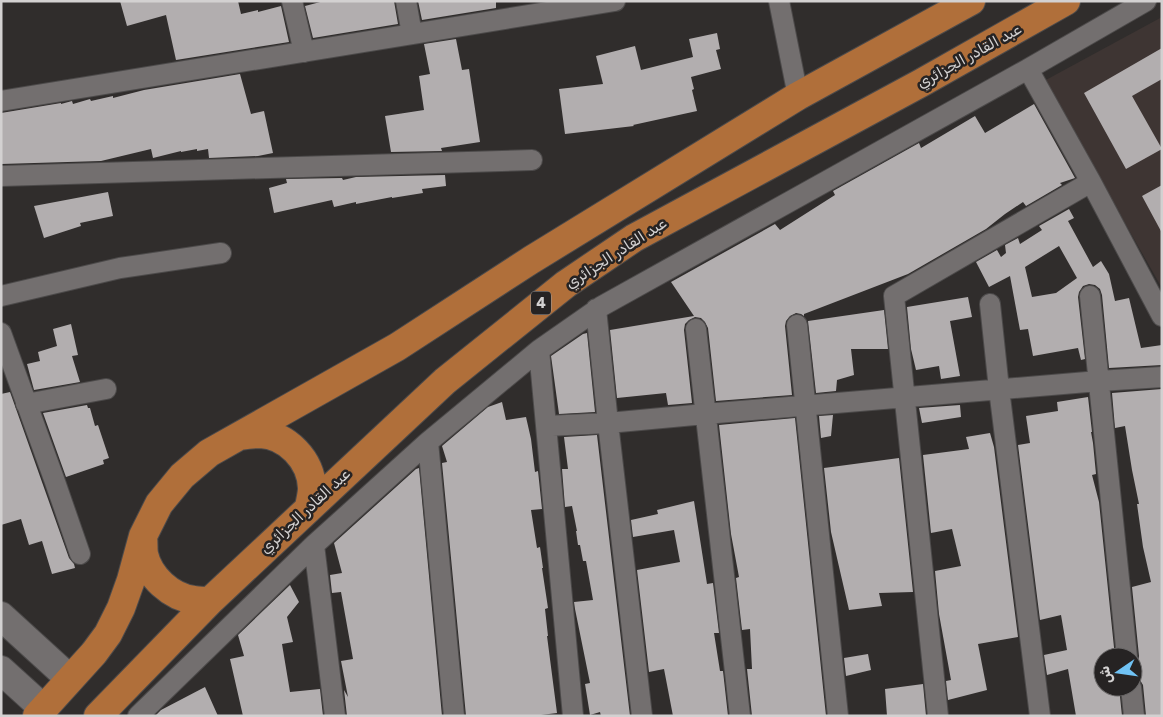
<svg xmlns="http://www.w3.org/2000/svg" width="1163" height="717" viewBox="0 0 1163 717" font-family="Rubik,'Noto Naskh Arabic',sans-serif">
  <rect width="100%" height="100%" fill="#302d2c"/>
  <!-- built -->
  <path fill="#3e3533" d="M1162 17V288L1044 81Z"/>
  <!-- building -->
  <path fill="#b2aeaf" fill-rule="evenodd" d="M120 1H238L241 14 258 10V12L281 6 289 42 176 60 166 15 127 26Z
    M324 1H394L398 24 313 38 305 6Z
    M418 1H496V8L422 20Z
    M717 33 720 49 716 50 721 69 691 77 694 89 692 90 697 111 633 125 634 126 565 134 559 89 603 84 596 56 635 46 641 70 693 57 689 39Z
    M456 39 462 70 469 69 480 142 441 148 442 151 391 152 385 116 424 110 419 76 430 74 424 44Z
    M1162 48V79L1132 96 1162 149 1126 169 1084 93Z
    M240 74 251 114 264 111 273 153 258 156 209 158 208 149 197 151V149L181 152V151L153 158 151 149 101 161 1 164V113L61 103V104L72 101 73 104 90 99 91 101 113 96V98L144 90Z
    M1034 104 1075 178 1060 183 1062 185 1026 206 1023 202 1005 214 986 229 908 274 804 314V316L801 314 796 313 790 316 786 321 785 326 792 395 716 401 708 328 705 322 701 318 695 317 689 320 685 324 684 330 692 403 668 405 666 393 617 398 610 330 694 316 671 282 775 224 780 230 835 195 833 191 919 143 921 148 975 116 985 133Z
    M445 175 446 186 422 189 423 193 392 198V197L356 204V202L334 207 332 200 274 213 269 188 287 183 286 179 342 178 343 180 356 177Z
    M1162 185V233L1142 196Z
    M108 192 113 216 80 223 81 226 44 238 34 206Z
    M1069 209 1074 218 1068 221 1093 267 1101 261 1109 274 1115 301 1129 298 1141 348 1162 345V365L1109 368 1102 295 1100 289 1095 285 1089 284 1083 286 1079 292 1078 297 1085 359 1081 360 1078 348 1033 356 1028 329 1020 330 1010 276 989 287 976 262 997 250 1001 257 1006 253 1005 245 1018 238 1020 244 1042 230 1039 226ZM1059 246 1077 278 1056 293 1032 297 1025 267Z
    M968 297 972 317 950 321 960 376 941 379 939 366 916 370 911 349 907 307Z
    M884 310 888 349H851L854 375 837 380 836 391 816 393 808 321Z
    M71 324 78 355 72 356 80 382 34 390 27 364 40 361 38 352 57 346 53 329Z
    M587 333 595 412 559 414 551 356 583 334Z
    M1162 389V716H1146L1143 685 1140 680 1136 676H1133V667L1138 662 1139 656 1132 587 1151 582 1143 547 1137 504H1139L1132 470 1125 426 1115 428 1112 393Z
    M10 392 69 558 74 564 75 568 52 574 42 541 29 545 21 519 1 525V394Z
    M1088 397 1092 432H1091L1093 443 1096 474 1092 475 1099 502 1115 657H1103V687H1119L1122 716H1076L1068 669 1047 675 1044 655 1067 650 1061 615 1040 620 1018 445 1030 443 1026 416 1058 411 1057 402Z
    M502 402 506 420 526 417 531 439 535 472 538 471 542 509 531 510 537 548 540 547 543 568H542L548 608 545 609 548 636H547L557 713 533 716H466L442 463 447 462 442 446 488 407Z
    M87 405 88 408H90L95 426 98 425 109 458 103 460 104 464 66 477 43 413Z
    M960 405 961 417 922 423 919 408Z
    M833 415 831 436 821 438 819 416Z
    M795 418 826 716H752L747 669H752L750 629 742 630 736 578 739 577 731 534 719 425Z
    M990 433 994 447 1018 637 978 644 987 690 948 700 946 681 951 680 939 614 935 571 961 566 952 529 931 533 923 455 969 449 966 437Z
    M597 435 630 716H601L600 712 590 715 585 684 590 683 575 609 574 602 593 600 586 561H583L580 545H578L576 531H577L572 506 565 507 562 469H568L564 437Z
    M899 458 913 592 879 593 882 606 849 610 831 532 824 468Z
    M419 468 442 716H347L344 690 348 697 341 661 353 659 341 592 332 593 330 575 342 573 334 543 416 469Z
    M694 501 707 584 713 583 719 633H714L720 671H723L728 716H673L664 669 649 672 637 570 680 562 674 530 633 537 631 520 658 514 657 510Z
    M290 585 299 602 287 617 293 642 282 644 290 692 320 689 323 716H243L230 659 244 656 238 635Z
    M868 654 871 670 846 676 844 658Z
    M923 684 926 716H887L885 689Z
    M205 687 218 716H155L161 710Z"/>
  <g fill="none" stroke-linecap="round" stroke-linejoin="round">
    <!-- street casing -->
    <g stroke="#4c4a4a" stroke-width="22">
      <path id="street" d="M292 1 304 52
        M406 1 412 34
        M779 1 798 96
        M1146 1 1028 69 1091 182 1162 316
        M1 101 615 1
        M1 176 532 160
        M1 296 120 268 221 253
        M1090 296 1127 657
        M990 304 999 389 1040 716
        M596 309 608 423 642 716
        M797 325 838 716
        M696 329 740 716
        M1 333 54 479 80 554
        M26 404 106 389
        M547 426 608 423 705 414 1099 381 1162 377
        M428 442 454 716
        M314 545 335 716
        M1131 687 1134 716
        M138 716 314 545 428 442 539 350
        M573 716 539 350 602 306 1028 69
        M938 716 894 296 1091 182"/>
    </g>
    <!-- secondary casing -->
    <g stroke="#4c4a4a" stroke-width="30">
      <path id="secondary" d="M1 616 70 679
        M1 670 44 709"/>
    </g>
    <!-- highway casing -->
    <g stroke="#4c4a4a" stroke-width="30">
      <path id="highway" d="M240 436C246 435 253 434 260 434 287 435 311 460 312 488 312 494 310 501 309 507
        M143 538C144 543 143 549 144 554 149 577 171 597 194 600 199 601 205 601 210 601
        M37 716 94 653 108 634 121 608 131 580 143 536 159 504 182 476 209 453 397 347 531 260 798 96 971 1
        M98 716 210 601 445 381 566 284 634 238 921 83 1066 1"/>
    </g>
    <!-- street -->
    <use href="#street" stroke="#736f6f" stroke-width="20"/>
    <!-- secondary -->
    <use href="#secondary" stroke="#736f6f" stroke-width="28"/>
    <!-- highway -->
    <use href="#highway" stroke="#b06f3a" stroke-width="28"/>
  </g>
  <g text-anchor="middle" stroke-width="5" stroke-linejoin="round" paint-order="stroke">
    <!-- shield labels -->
    <rect fill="#262323" stroke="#9f9d9d" stroke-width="1" x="531" y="291.5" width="20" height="23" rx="4"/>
    <g font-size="14" font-weight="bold" fill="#d3d1d1">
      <text x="541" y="308">4</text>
    </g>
    <!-- street labels -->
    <g font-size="15" fill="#d3d1d1" stroke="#262323">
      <text transform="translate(969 56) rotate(-29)" y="5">عبد القادر الجزائري</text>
      <text transform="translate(616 253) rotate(-33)" y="5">عبد القادر الجزائري</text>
      <text transform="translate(305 511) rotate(-43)" y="5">عبد القادر الجزائري</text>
    </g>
  </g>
  <!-- border -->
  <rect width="1163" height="717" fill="none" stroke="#d3d1d1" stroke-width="5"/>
  <!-- north arrow -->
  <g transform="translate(1118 672) rotate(257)"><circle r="24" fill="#262323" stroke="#6b6969"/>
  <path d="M0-4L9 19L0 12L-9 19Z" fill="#70c2f4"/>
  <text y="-8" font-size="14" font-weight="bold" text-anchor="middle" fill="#d3d1d1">ش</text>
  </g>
</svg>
